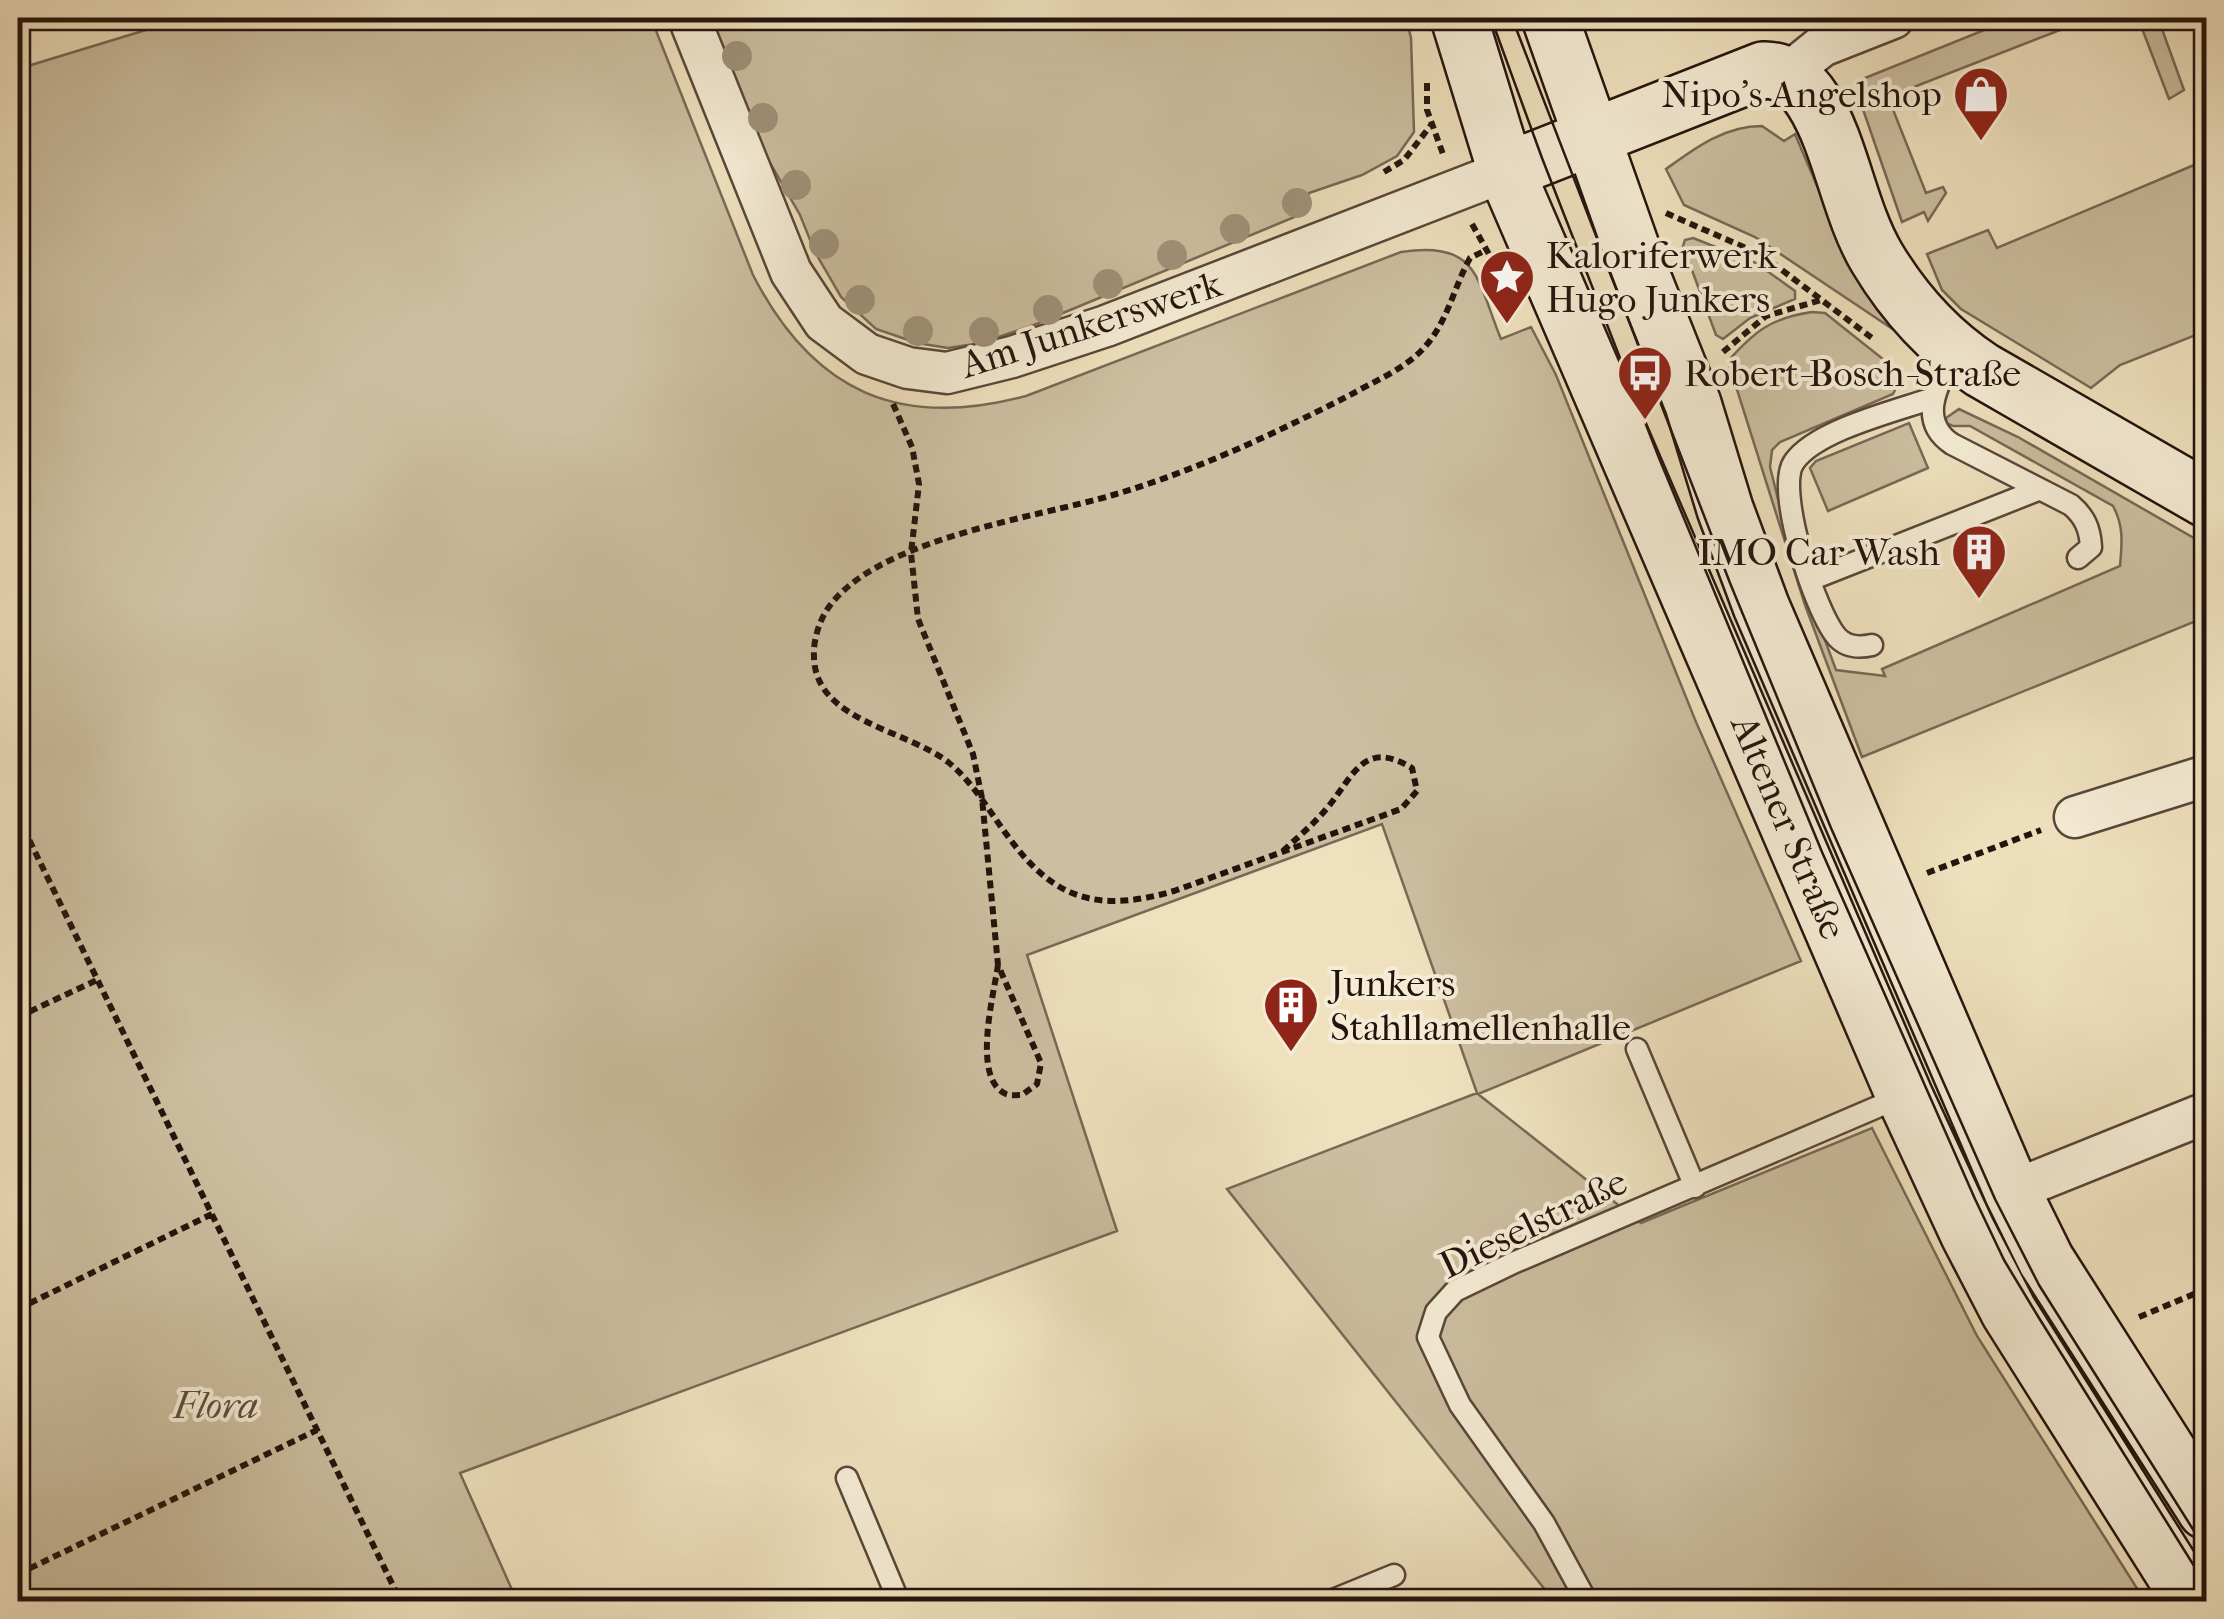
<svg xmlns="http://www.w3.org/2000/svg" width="2224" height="1619" viewBox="0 0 2224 1619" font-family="'IM FELL French Canon',serif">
  <rect width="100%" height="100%" fill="#efe1be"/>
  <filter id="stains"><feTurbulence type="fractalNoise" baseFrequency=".002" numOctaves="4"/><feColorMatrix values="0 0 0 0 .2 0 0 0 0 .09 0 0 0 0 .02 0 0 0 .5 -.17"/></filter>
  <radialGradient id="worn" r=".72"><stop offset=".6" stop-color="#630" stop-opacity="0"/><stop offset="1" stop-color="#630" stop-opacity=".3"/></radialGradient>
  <!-- green -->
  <path fill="#ccbea0" stroke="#786856" stroke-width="2.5" d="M185 18H651L753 275C813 392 899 430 1026 396L1401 252C1479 241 1476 278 1501 339L1531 327 1556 375 1696 722 1801 961 1478 1094 1641 1223 1872 1128 1977 1336 2145 1601 1882 1602 1859 1592 1841 1602 1554 1601 1227 1189 1477 1093 1382 824 1027 955 1117 1231 460 1473 517 1601H18V69Z
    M711 18H1406L1411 38 1414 132 1397 156 1362 175 1309 193 1304 213 1034 325 981 343 948 348 917 343 876 329 841 297 815 252 800 215 761 147Z
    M2014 18H2091L1888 97 1926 193 1943 187 1946 193 1928 221 1924 212 1902 222 1858 95 1865 78Z
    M2138 18H2158L2184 90 2169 99Z
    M1762 126 1784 141 1795 134 1837 233 1900 334 1755 237 1684 205 1666 169C1695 148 1724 126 1762 126Z
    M2206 160V331L2120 365 2091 388 1961 309 1942 290 1927 254 1988 230 1997 248Z
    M1693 238 1756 263 1795 291V299L1750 318 1723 339 1716 335 1683 246 1685 240Z
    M1812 312 1825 313 1898 371V384L1893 394 1780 442 1772 450 1770 467 1789 543 1836 670 1885 676 1882 669 2120 566C2122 544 2124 526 2113 506L1970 426H1953L1947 423 1946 418 1959 409 2018 437 2206 545V617L1862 757 1805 605 1728 361C1755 331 1771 318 1812 312Z
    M1909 423 1928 468 1828 511 1810 468 1816 461Z"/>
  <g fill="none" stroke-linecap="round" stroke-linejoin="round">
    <!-- lane casing -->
    <g stroke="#574639" stroke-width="25">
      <path id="lane" d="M1954 353C1939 383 1916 420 1952 444L2071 505C2085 517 2090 529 2091 547L2078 558
        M1810 580 2038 490
        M1872 645C1859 648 1846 647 1837 637 1815 612 1775 489 1794 462 1816 430 1896 411 1933 398
        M1637 1049 1695 1187
        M847 1478 899 1602
        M1328 1602 1394 1575
        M1587 1602 1544 1523 1460 1405 1428 1337 1436 1312 1455 1291 1513 1263 1903 1096"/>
    </g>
    <!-- street casing -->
    <g stroke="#574639" stroke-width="45">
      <path id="street" d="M689 18 791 272 824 322 867 354 908 368 947 373 1012 357 1106 326 1506 171
        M1786 75 1822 46 1893 18
        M2075 817 2206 776
        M2012 1191 2206 1113"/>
    </g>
    <!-- secondary casing -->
    <g stroke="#24130d" stroke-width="60">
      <path id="secondary" d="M1459 18 1506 171 1904 1095 1968 1233 2009 1312 2192 1602
        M1550 18 1636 261 1693 404 1725 509 1761 606 2012 1191 2046 1260 2206 1511
        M1506 171 1763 70C1783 69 1802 83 1813 101 1841 145 1849 211 1877 258 1904 303 1938 341 1982 370L2206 499"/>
    </g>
    <!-- path -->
    <path stroke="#24130d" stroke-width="6" stroke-dasharray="8 5" stroke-linecap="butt" d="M1427 83V110L1444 157
      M1384 172 1404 160 1431 125
      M1666 213 1762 255 1872 338
      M1472 224 1490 256
      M1723 352 1766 316 1821 300
      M893 404 912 447 919 484 911 553 918 619 973 754 982 798 998 965 1041 1063 1037 1084 1022 1095C1017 1095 1011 1096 1006 1094 971 1079 994 994 998 965
      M18 817 401 1602
      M1283 851C1298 837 1315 823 1328 807 1354 775 1364 739 1412 768L1417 791 1401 809 1174 891C1101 912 1056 902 1010 839 990 813 974 783 948 762 905 729 815 721 814 657 813 643 818 625 825 613 869 539 1036 518 1113 495 1195 471 1274 434 1350 395 1373 382 1402 370 1421 351 1447 325 1453 289 1470 258L1484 251
      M1927 873 2041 830
      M18 1017 97 980
      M18 1309 212 1214
      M2139 1317 2206 1289
      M18 1574 317 1430"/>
    <!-- lane -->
    <use href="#lane" stroke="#f5ecd5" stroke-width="20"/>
    <!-- street -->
    <use href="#street" stroke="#f5ecd5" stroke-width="40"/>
    <!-- secondary -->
    <use href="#secondary" stroke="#f5ecd5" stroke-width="55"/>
    <!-- tram -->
    <path stroke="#24130d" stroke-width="2.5" d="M1491 18 1542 158 1659 458 1822 852 1975 1199 2004 1260 2039 1318 2206 1585
      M1512 18 1730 583 1831 828 1995 1199 2039 1285 2206 1550"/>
  </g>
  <!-- trees -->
  <g fill="#a09179">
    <circle cx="737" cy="56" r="15"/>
    <circle cx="763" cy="118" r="15"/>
    <circle cx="796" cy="185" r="15"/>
    <circle cx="1297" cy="203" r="15"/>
    <circle cx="1235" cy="229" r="15"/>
    <circle cx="824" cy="244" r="15"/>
    <circle cx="1172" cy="255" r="15"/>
    <circle cx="1108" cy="284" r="15"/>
    <circle cx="860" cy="300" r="15"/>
    <circle cx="1048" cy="310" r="15"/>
    <circle cx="918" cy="331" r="15"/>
    <circle cx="984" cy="332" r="15"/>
  </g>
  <!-- icons -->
  <defs>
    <g id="shop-pin" transform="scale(2.875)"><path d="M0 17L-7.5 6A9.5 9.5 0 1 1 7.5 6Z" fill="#8f2418" stroke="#f5ecd5"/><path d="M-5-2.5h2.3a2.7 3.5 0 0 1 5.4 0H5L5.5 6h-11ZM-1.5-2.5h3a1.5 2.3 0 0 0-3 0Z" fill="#fff"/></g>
    <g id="sight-pin" transform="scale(2.875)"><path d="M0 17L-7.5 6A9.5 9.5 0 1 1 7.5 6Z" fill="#8f2418" stroke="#f5ecd5"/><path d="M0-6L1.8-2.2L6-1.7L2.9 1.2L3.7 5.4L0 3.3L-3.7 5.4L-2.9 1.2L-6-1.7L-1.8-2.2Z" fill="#fff"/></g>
    <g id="bus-pin" transform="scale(2.875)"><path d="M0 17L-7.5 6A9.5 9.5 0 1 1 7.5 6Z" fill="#8f2418" stroke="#f5ecd5"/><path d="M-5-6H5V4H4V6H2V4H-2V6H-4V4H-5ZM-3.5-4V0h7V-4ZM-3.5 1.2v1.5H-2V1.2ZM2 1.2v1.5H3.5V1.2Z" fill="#fff"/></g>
    <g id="building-pin" transform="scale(2.875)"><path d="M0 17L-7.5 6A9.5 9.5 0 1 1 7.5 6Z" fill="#8f2418" stroke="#f5ecd5"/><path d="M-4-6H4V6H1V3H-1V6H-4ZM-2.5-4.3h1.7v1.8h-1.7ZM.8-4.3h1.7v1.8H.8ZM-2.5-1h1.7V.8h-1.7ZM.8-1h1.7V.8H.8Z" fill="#fff"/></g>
  </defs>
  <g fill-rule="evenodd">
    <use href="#shop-pin" x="1981" y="94"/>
    <use href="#sight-pin" x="1507" y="277"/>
    <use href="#bus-pin" x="1645" y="373"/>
    <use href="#building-pin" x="1979" y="552"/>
    <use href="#building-pin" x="1291" y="1005"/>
  </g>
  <g text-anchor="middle" stroke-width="8" stroke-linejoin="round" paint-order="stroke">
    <!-- poi labels -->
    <g font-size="38" fill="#24130d" stroke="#f5ecd5" text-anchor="start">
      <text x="1942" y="107" text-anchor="end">Nipo's Angelshop</text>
      <text x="1546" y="268">Kaloriferwerk<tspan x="1546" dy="44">Hugo Junkers</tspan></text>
      <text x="1684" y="386">Robert-Bosch-Straße</text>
      <text x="1940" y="565" text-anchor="end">IMO Car Wash</text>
      <text x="1330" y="996">Junkers<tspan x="1330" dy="44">Stahllamellenhalle</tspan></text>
    </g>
    <!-- street labels -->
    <g font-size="38" fill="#24130d" stroke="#f5ecd5">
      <text transform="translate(1091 324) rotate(-18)" y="13">Am Junkerswerk</text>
      <text transform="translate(1789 827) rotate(67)" y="13">Altener Straße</text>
      <text transform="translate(1533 1223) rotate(-26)" y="13">Dieselstraße</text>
    </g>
    <!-- park labels -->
    <g font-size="38" font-style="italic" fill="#5f4f40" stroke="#f5ecd5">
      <text x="216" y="1418">Flora</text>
    </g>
  </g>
  <!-- margin -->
  <rect width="2224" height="1619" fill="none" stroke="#efe1be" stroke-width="60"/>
  <rect x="20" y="20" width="2184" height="1579" fill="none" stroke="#24130d" stroke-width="5"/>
  <rect x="30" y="30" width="2164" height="1559" fill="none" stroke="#24130d" stroke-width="2.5"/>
  <rect width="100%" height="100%" filter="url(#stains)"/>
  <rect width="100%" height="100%" fill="url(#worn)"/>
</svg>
